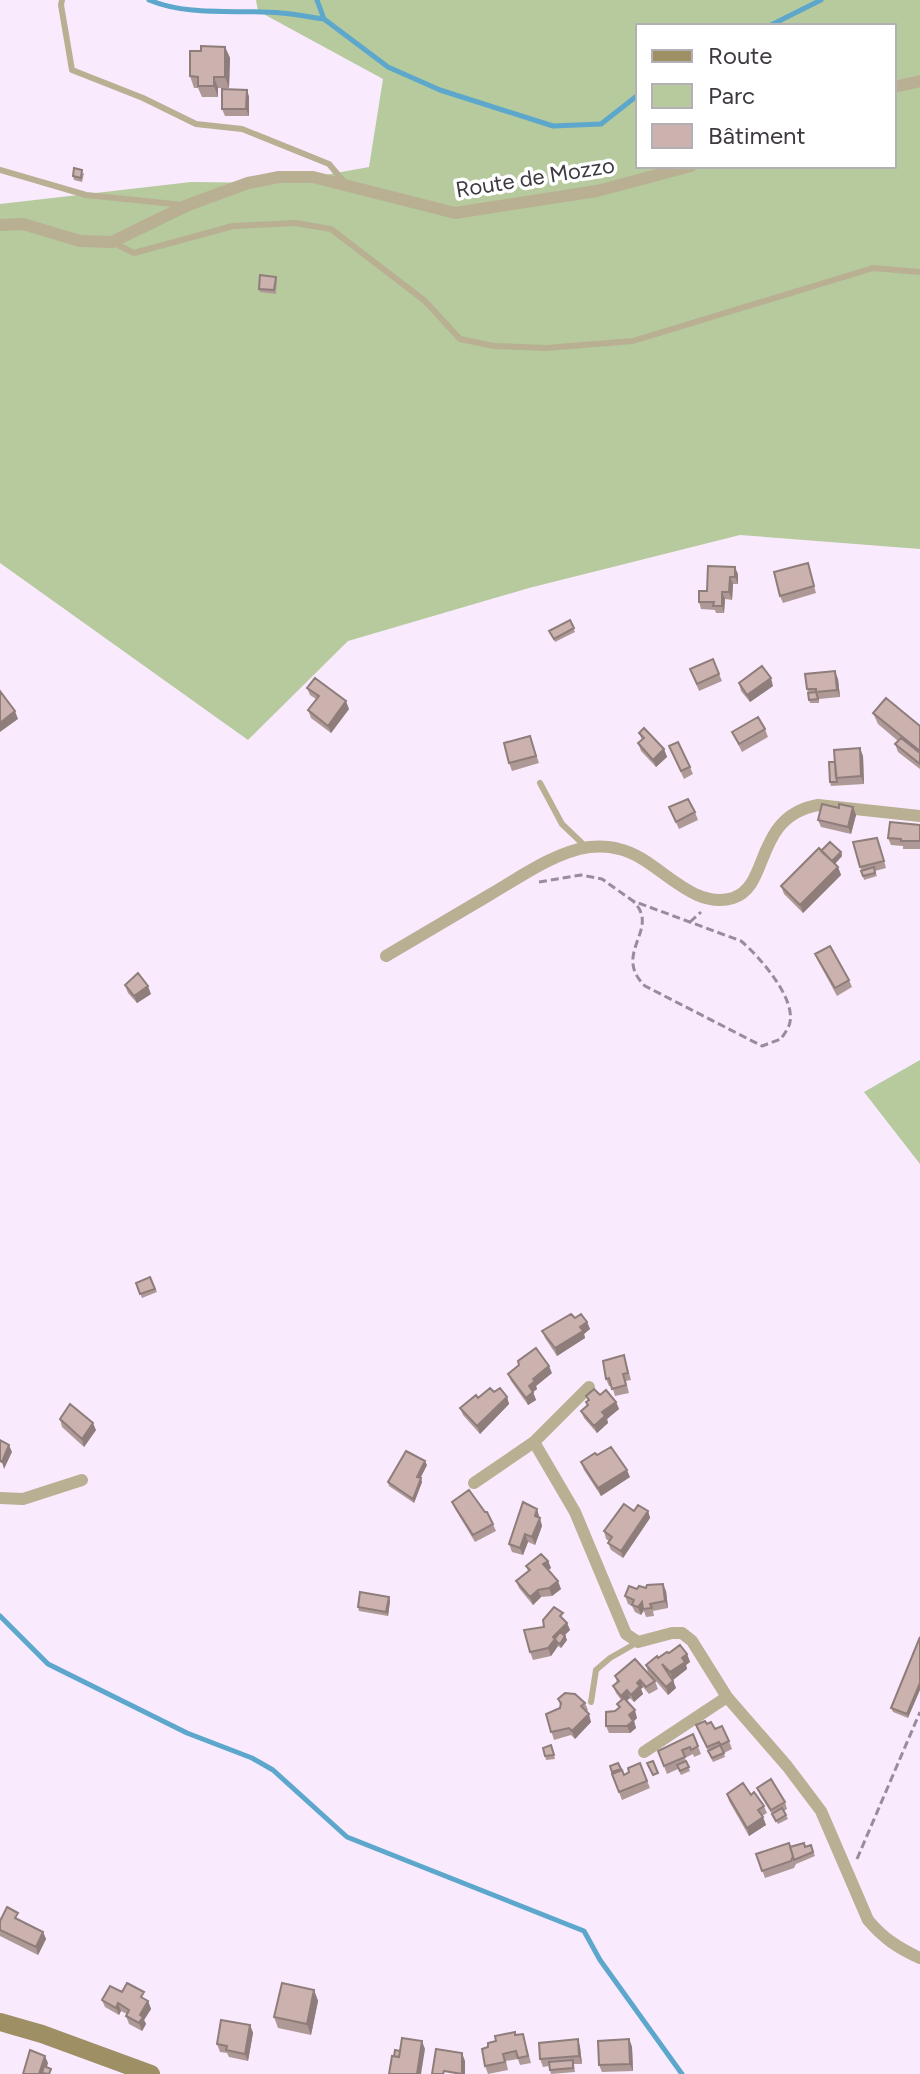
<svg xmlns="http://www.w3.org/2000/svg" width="920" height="2074" viewBox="0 0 920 2074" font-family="Figtree,sans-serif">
  <rect width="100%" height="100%" fill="#f9eafe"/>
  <!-- green -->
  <path fill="#b6ca9e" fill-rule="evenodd" d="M256 0H920V549L740 535 529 588 348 641 248 740 0 563V204L191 182 281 183 369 167 383 79 258 11ZM638 26H894V166H638Z
    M920 1060V1164L864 1092Z"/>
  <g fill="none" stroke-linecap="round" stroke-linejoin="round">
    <!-- stream -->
    <path stroke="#5ca7cb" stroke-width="5" d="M149 0C190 17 237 9 281 13 295 14 310 17 324 19
      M317 0 324 19 388 67 440 90 553 126 601 124 638 95
      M769 26 821 0
      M0 1616 48 1664 187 1733 252 1758 273 1770 347 1837 584 1931 600 1960 682 2074"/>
    <!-- path -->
    <path stroke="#988e9b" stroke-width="3" stroke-dasharray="8 4" stroke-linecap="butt" d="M539 882 581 875 602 879 633 901 741 941C759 956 795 997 790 1022 789 1028 784 1034 781 1039L762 1046 645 986C611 953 662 929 633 901
      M690 922 701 912
      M857 1859 920 1712"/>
    <!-- lane -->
    <path stroke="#b9af92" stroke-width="6" d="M62 0 61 5 72 70 143 98 196 124 242 129 329 164 344 182
      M0 170 86 195 184 205
      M112 242 134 253 233 226 295 223 331 229 425 301 460 339 494 346 546 348 633 341 873 268 920 272
      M540 783 562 824 586 847
      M591 1702 596 1670 610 1658 638 1642"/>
    <!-- street -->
    <path stroke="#b9af92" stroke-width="12" d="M894 87 920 81
      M0 225 23 224 80 241 112 242 188 205 248 183 279 177H313L455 213 597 191 691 166
      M386 956C421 935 456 915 491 894 520 877 555 852 589 847 599 846 609 846 619 849 657 857 690 911 733 898 771 886 753 817 818 805L920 816
      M534 1442 589 1387
      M474 1483 534 1442 575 1512 626 1634 638 1642 672 1633H682L692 1641 727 1697 787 1766 821 1811 868 1920C883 1938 898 1948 920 1958
      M0 1498 23 1499 82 1480
      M644 1752 727 1697"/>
    <!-- secondary -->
    <path stroke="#9e8f64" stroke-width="18" d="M0 2022 42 2034 151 2074"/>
  </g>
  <!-- wall -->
  <path fill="#af9996" d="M225 47 230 58 229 88H218V97H202L198 88H194L190 76 201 51Z
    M247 90 249 97V116H225L222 109Z
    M84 173 82 182 74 180 73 176Z
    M276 277 277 281 276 294 260 292 259 289Z
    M808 563 816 593 783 603 780 596Z
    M708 566 738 574V584H733L732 600 725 599 724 613H716L715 610 701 609 699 602 707 591Z
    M570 620 575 632 555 642 549 631Z
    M690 669 719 674 722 681 699 691Z
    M838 679 840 697 819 699V703H810L807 689Z
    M739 683 773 686 750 702 741 691Z
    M307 688 349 709 331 733 311 718 308 710 316 699 310 695Z
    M873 713 920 726V769L898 752 895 744 898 741 878 724Z
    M765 729 768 737 742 752 732 732Z
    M639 733 664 749 667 757 656 767 641 751 638 743 642 740Z
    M530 736 539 763 512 771 509 763Z
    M669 746 690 767 693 774 684 779Z
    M863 756 864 784 831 786 830 782 835 762Z
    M669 807 695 812 698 820 679 829Z
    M853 807 856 815 851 834 821 827 818 820 839 808Z
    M920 825V849H903V846L891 845 888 838Z
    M853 842 880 845 886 868 875 871 877 876 864 880Z
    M821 851 841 852 842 856 835 864 838 867 841 875 803 913 784 894 781 886Z
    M815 954 849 980 852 987 837 996 818 961Z
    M125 985 151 994 137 1003 128 993Z
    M150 1277 157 1292 142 1298 136 1283Z
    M575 1318 587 1322 590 1329 584 1334 585 1338 557 1356 545 1338 542 1331Z
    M624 1355 631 1380 626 1381 629 1393 615 1396 612 1386H609L606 1379Z
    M552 1373 536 1386 537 1389 533 1392 536 1400 528 1405 511 1381 508 1374Z
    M494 1392 507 1397 509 1404 480 1434 463 1415 460 1408 478 1398Z
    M600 1395 616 1402 619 1409 607 1419 608 1423 597 1433 584 1418 581 1411 587 1406 586 1402 588 1401 586 1396Z
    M60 1419 96 1430 84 1447 62 1427Z
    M581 1462 630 1477 601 1496 584 1470Z
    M427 1465 420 1478 422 1482 414 1503 389 1486 388 1482Z
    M452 1502 493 1524 496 1531 475 1542 455 1509Z
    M634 1511H648L650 1518 623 1558 611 1550 608 1543 609 1541 606 1539 604 1531Z
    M540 1516V1518L542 1526 535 1545 528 1542 523 1555 512 1552 509 1544Z
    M548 1561 551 1568 548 1570 561 1589 552 1596 541 1597 533 1605 519 1588 516 1581 528 1571 526 1566Z
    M646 1588 666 1591 668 1608 653 1611 654 1616 646 1617 644 1611 641 1615 635 1612 632 1606 628 1604 625 1596 637 1589Z
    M389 1597 390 1601 388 1616 359 1611 358 1607Z
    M567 1623 570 1630 565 1635 567 1640 561 1648 558 1646 551 1656 533 1660 530 1652 544 1627Z
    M920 1637 908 1718 893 1712 891 1708Z
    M669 1653 687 1654 690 1662 686 1665 687 1669 673 1680 676 1688 668 1695 648 1672 646 1665Z
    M615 1676 655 1681 658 1689 649 1694 643 1687 641 1689 643 1694 634 1702 630 1698 626 1701 637 1718 634 1721 636 1728 630 1733H609L606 1726 619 1708 617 1704 622 1701 616 1693 613 1686 617 1683Z
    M558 1699 585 1703 588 1710 586 1712 591 1722 575 1739 571 1735 554 1740 546 1714 560 1708V1705Z
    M707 1724 729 1741 732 1749 724 1753 725 1757 713 1762 696 1725Z
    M693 1734 701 1754 694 1757 693 1754 685 1758 690 1771 681 1775 678 1769 667 1774 658 1751Z
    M551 1745 555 1759 546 1760 545 1756Z
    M618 1763 624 1775 629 1772 640 1763 650 1788 622 1800 612 1774H613L610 1766Z
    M757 1788 785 1802 787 1809 784 1811 788 1819 778 1824 760 1795Z
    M727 1794 751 1795 764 1806 767 1813 762 1816 766 1825 749 1836 729 1801Z
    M811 1845 815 1856 796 1864 794 1868 765 1878 756 1854 791 1851Z
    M0 1921H20L43 1932 46 1939 38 1955 0 1936Z
    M314 1990 318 2001 311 2035 278 2028 274 2017Z
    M122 1992 148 2001 151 2009 144 2020 146 2024 142 2031 129 2024 126 2016 127 2014 121 2011 119 2015 105 2007 102 2000Z
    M250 2025 253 2033 248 2061 229 2057 227 2053 220 2052 217 2044Z
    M523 2034 531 2063 520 2065 518 2059 506 2061 508 2070 488 2074 485 2066 488 2047 515 2035Z
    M578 2039 580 2047 582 2064H574L575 2072 551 2074 549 2066 543 2067 540 2059Z
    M629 2039 632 2047 633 2071 602 2072 599 2065Z"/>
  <!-- shaded-wall -->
  <path fill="#8e7d7a" d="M225 47 230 58 229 88 225 77Z
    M214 77 218 88V97L214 86Z
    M247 90 249 97V116L246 109Z
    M735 567 738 574V584L735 577Z
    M730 577 733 584 732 600 729 592Z
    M722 592 725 599 724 613 722 606Z
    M835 671 838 679 840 697 837 690Z
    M771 678 773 686 750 702 747 695Z
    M346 701 349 709 331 733 328 726Z
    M15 711 18 719 0 732V723Z
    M860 748 863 756 864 784 861 776Z
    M664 749 667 757 656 767 653 760Z
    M853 807 856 815 851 834 848 827Z
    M841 852 842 856 832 867 831 863Z
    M838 867 841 875 803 913 800 905Z
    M148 986 151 994 137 1003 134 996Z
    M587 1322 590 1329 584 1334 585 1338 557 1356 555 1348Z
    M549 1366 552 1373 536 1386 537 1389 532 1393 529 1386 533 1379Z
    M533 1392 536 1400 528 1405 526 1398Z
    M507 1397 509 1404 480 1434 477 1426Z
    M616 1402 619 1409 607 1419 608 1423 597 1433 594 1426 602 1412Z
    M93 1423 96 1430 84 1447 82 1439Z
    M9 1445 12 1452 4 1469 2 1462Z
    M425 1461 427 1465 419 1481 417 1477Z
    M627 1470 630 1477 601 1496 598 1488Z
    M421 1478 422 1482 414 1503 413 1499Z
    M537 1509 542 1526 535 1545 532 1537Z
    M648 1511 650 1518 623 1558 621 1551Z
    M525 1534 528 1542 523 1555 520 1548Z
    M548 1561 551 1568 546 1572 543 1564Z
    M558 1581 561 1589 552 1596 549 1588Z
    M663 1584 666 1591 668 1608 665 1601Z
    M538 1590 541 1597 533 1605 530 1597Z
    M389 1597 390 1601 388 1616 386 1612Z
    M642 1602 644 1609 641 1615 638 1607Z
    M567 1623 570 1630 557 1642 558 1646 551 1656 548 1648 553 1637Z
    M565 1636 567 1640 561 1648 560 1644Z
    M687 1654 690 1662 686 1665 687 1669 673 1680 670 1672Z
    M640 1680 643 1687 641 1689 643 1694 634 1702 631 1695Z
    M673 1681 676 1688 668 1695 666 1687Z
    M920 1683V1690L908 1718 907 1714Z
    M627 1690 630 1698 624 1703 621 1696Z
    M635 1710 637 1718 634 1721 636 1728 630 1733 627 1726 629 1715Z
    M589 1714 591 1722 575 1739 572 1731Z
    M763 1817 766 1825 749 1836 747 1828Z
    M43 1932 46 1939 38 1955 36 1947Z
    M314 1990 318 2001 311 2035 307 2024Z
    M148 2001 151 2009 144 2020 146 2024 142 2031 139 2023 140 2015Z
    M118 2003 121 2011 119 2015 116 2008Z
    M250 2025 253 2033 248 2061 245 2054Z
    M578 2039 580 2047 582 2064 579 2056Z
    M629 2039 632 2047 633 2071 630 2064Z
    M422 2041 425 2049 421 2074H417Z
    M462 2053 465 2061V2074H462Z
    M45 2056 48 2063 45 2074H39Z"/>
  <!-- building -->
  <path fill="#cbb2ae" stroke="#8e7d7a" stroke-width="2" d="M201 46 225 47V77H214V86H198V77L190 76V51H201Z
    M222 89 247 90 246 109H222Z
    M74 168 82 170 81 178 73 176Z
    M260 275 276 277 274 290 259 289Z
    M808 563 814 586 780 596 774 572Z
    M708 566 735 567V577H730L729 592H722V606H713L714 602H699V591H707Z
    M570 620 574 628 554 639 549 631Z
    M713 659 719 674 697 684 690 669Z
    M762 666 771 678 747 695 739 683Z
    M835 671 837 690 816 692V689H807L805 674Z
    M315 678 346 701 328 726 308 710 319 696 307 688Z
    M0 691 15 711 0 723Z
    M816 692 818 699 809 700 808 693Z
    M886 698 920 726V751L873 713Z
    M758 717 765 729 739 744 732 732Z
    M644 728 664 749 653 760 638 743 644 738 639 733Z
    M530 736 536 756 509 763 504 743Z
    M901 738 920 753V764L895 744Z
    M678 742 690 767 681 771 669 746Z
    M860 748 861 776 836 778 834 750Z
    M829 762H835L837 782H830Z
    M688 799 695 812 676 822 669 807Z
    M822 804 839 808V804L853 807 848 827 818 820Z
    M890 822 920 825V841H901V839L888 838Z
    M877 838 884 861 860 867 853 842Z
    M830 842 841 852 832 861 821 851Z
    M819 848 838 867 800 905 781 886Z
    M874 867 875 873 863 876 861 871Z
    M830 946 849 980 835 988 815 954Z
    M138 973 148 986 134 996 125 985Z
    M150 1277 155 1289 140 1294 136 1283Z
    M571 1314 575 1318 581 1314 587 1322 580 1327 583 1331 555 1348 542 1331Z
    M536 1348 549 1366 533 1379 535 1381 529 1386 533 1392 526 1398 508 1374 519 1365 518 1361Z
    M624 1355 628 1373 623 1374 626 1385 612 1389 609 1378 606 1379 603 1361Z
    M490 1388 494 1392 500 1388 507 1397 477 1426 460 1408 476 1395 478 1398Z
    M594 1389 600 1395 606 1390 616 1402 602 1412 605 1416 594 1426 581 1411 588 1405 586 1402 589 1400 586 1396Z
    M70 1404 93 1423 82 1439 60 1419Z
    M0 1440 9 1445 2 1462 0 1461Z
    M611 1447 627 1470 598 1488 581 1462 595 1453 597 1455Z
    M406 1451 425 1461 417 1477 421 1478 413 1499 388 1482Z
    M469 1490 485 1512H487L493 1524 473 1535 452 1502Z
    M523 1502 537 1509 535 1516 540 1518 532 1537 525 1534 520 1548 509 1544Z
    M624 1504 634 1511 638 1505 648 1511 621 1551 608 1543 612 1537 604 1531Z
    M541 1554 548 1561 543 1564 558 1581 549 1588 538 1590 530 1597 516 1581 530 1570 526 1566Z
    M663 1584 665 1601 650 1604 652 1608 643 1609 642 1602 638 1607 632 1605 634 1600 625 1596 629 1586 637 1589 639 1586 646 1588 647 1585Z
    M360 1592 389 1597 386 1612 358 1607Z
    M554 1607 563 1613 560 1616 567 1623 553 1637 555 1639 548 1648 530 1652 524 1630 544 1627 543 1620Z
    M560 1632 565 1636 560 1644 557 1642 555 1639 554 1640Z
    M920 1637V1683L907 1714 891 1708Z
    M680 1645 687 1654 682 1658 685 1662 670 1672 662 1664 673 1681 666 1687 646 1665 657 1656 658 1658 667 1652 669 1653Z
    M635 1659 655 1681 646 1687 640 1680 637 1683 640 1686 631 1695 627 1690 621 1696 613 1686 619 1681 615 1676Z
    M565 1693 575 1694 585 1703 581 1706 589 1714 572 1731 569 1728 551 1732 546 1714 560 1708 561 1703 558 1699Z
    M624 1698 635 1710 629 1715 633 1721 627 1726H606V1712L615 1711 620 1707 617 1704Z
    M705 1721 707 1724 711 1722 715 1729 722 1726 729 1741 721 1745 719 1742 707 1747 696 1725Z
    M693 1734 698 1746 691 1750 690 1747 682 1750 685 1757 664 1766 658 1751Z
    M551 1745 554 1755 545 1756 543 1748Z
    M720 1745 724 1753 712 1758 708 1751Z
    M653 1761 658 1773 653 1775 647 1763Z
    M686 1761 689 1767 680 1771 677 1765Z
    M618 1763 621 1769 612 1772 610 1766Z
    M640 1763 647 1781 619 1792 612 1774 622 1770 624 1775 629 1772 628 1768Z
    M771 1779 785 1802 771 1810 757 1788Z
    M743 1783 751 1795 754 1792 764 1806 758 1810 763 1817 747 1828 727 1794Z
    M782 1808 786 1815 776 1821 772 1814Z
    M789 1843 793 1856 791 1861 762 1871 756 1854Z
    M804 1843 805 1847 811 1845 813 1852 794 1860 790 1847Z
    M7 1907 18 1913 15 1918 43 1932 36 1947 0 1930V1921Z
    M127 1983 144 1992 141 1997 148 2001 140 2015 143 2017 139 2023 126 2016 129 2010 118 2003 116 2008 102 2000 110 1986 122 1992Z
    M282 1983 314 1990 307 2024 274 2017Z
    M221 2020 250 2025 245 2054 226 2050 227 2046 217 2044Z
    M515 2032V2035L523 2034 528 2056 518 2058 516 2051 503 2054 505 2062 485 2066 482 2049 488 2047V2043L496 2041 495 2036Z
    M402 2038 422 2041 417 2074H389L392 2056 399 2057Z
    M578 2039 579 2056 540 2059 539 2043Z
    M629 2039 630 2064 599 2065 598 2041Z
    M436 2049 462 2053V2074L444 2071 443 2074H432Z
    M30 2050 45 2056 39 2074H23Z
    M395 2050 400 2051 399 2057 394 2056Z
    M573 2060V2068L550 2070 549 2062Z
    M44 2066 51 2069 49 2074 42 2073Z"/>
  <g text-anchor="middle" stroke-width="7" stroke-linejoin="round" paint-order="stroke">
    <!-- street labels -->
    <g font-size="22" fill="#3e3940" stroke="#fff">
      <text transform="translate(535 177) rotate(-9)" y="8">Route de Mozzo</text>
    </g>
  </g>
  <!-- legend -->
  <rect x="636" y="24" width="260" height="144" fill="#ffffff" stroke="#b2b0b3" stroke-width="2"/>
  <rect x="652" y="50" width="40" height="12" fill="#9e8f64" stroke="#b2b0b3" stroke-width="2"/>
  <text x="708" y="64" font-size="24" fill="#3e3940">Route</text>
  <rect x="652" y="84" width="40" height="24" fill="#b6ca9e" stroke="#b2b0b3" stroke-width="2"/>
  <text x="708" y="104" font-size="24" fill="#3e3940">Parc</text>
  <rect x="652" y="124" width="40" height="24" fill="#cbb2ae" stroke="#b2b0b3" stroke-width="2"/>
  <text x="708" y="144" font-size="24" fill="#3e3940">Bâtiment</text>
</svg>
